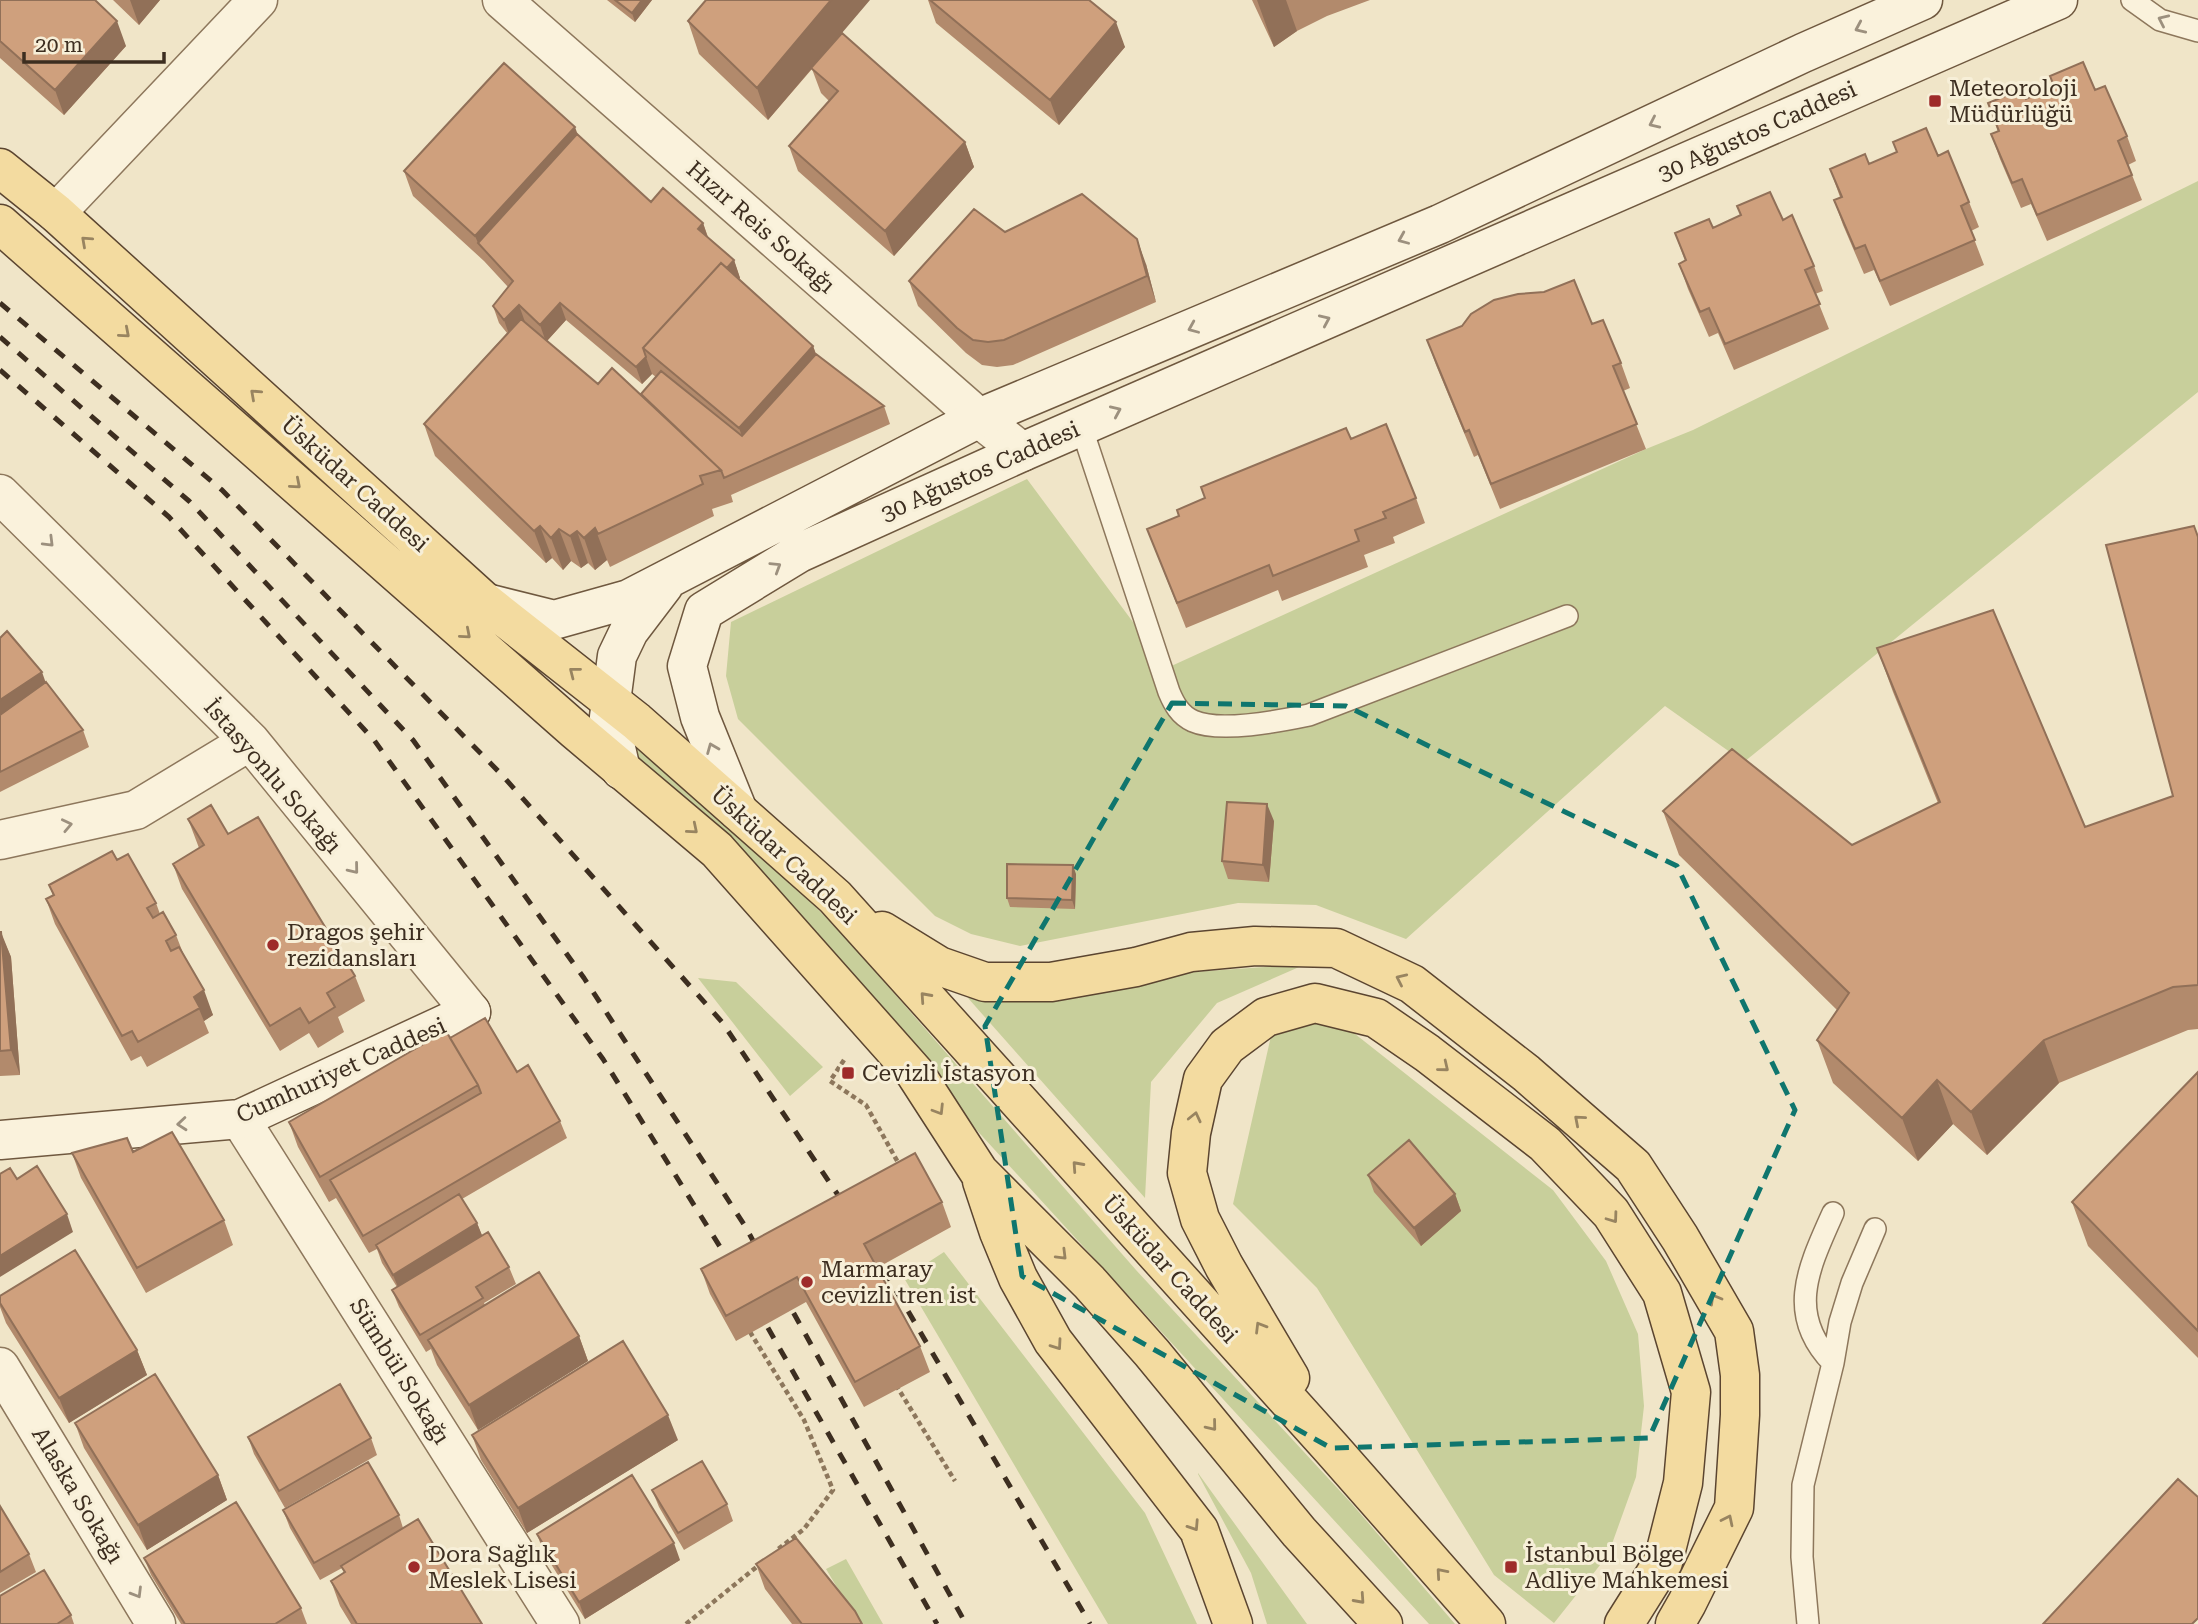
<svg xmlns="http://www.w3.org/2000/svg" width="2198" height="1624" viewBox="0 0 2198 1624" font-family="'Roboto Serif',serif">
  <rect width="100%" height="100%" fill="#f0e5c8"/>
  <!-- green -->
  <path fill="#c8cf9b" d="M2198 181V392L1744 762 1665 706 1406 939 1316 905 1238 903 1020 946 971 934 935 916 738 719 726 676 731 622 1027 479 1167 668 1646 449 1693 430Z
    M624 725 679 767 844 936 1136 1270 1352 1504 1455 1624H1429L928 1077 638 772Z
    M1306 964 1217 1003 1151 1082 1145 1198 968 998 1063 997 1179 973Z
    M698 978 736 982 823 1067 790 1096Z
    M1331 1015 1553 1190 1606 1261 1638 1334 1644 1406 1636 1477 1608 1555 1554 1623 1494 1575 1317 1288 1233 1204 1271 1036Z
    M944 1252 1145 1513 1197 1624H1108L904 1278Z
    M1198 1474V1473L1307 1624H1267L1251 1573Z
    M846 1559 883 1624H859L826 1569Z"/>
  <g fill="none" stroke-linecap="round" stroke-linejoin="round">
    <!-- lane casing -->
    <g stroke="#8d775c" stroke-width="24">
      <path id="lane" d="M2132 0 2160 20 2198 31
        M1081 426 1169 692C1174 704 1180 715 1193 721 1220 733 1280 721 1309 715L1567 616
        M1833 1213C1809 1267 1785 1314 1833 1363
        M1808 1624 1802 1557 1803 1485 1833 1363 1840 1322 1852 1283 1875 1229"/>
    </g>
    <!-- street casing -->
    <g stroke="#8d775c" stroke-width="41">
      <path id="street" d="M502 0 979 418 1022 452
        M56 213 258 0
        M0 494 250 741 471 1012
        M0 840 136 810 250 741
        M240 1119 560 1624
        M0 1367 156 1624"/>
    </g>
    <!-- secondary casing -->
    <g stroke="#6f583f" stroke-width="41">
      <path id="secondary" d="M486 603 554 620 629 599 979 418 1440 224 1803 53 1923 0
        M621 770 609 717 617 656 629 631 664 585
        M738 811 700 717 687 666 704 611 799 553 1022 452 2058 0
        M0 1140 240 1119 471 1012"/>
    </g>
    <!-- primary casing -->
    <g stroke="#5b4530" stroke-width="41">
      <path id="primary" d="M0 168 56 213 486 603 636 721 835 897 1332 1449 1486 1624
        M0 224 575 730 717 850 915 1073 979 1172 1089 1282 1152 1353 1299 1532 1383 1624
        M882 931 939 966 985 982H1051L1136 967 1191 952 1255 946 1336 948 1412 984 1526 1073 1633 1166 1680 1238 1734 1331 1740 1375V1415L1734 1508 1687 1603 1675 1624
        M982 1181 999 1232 1018 1278 1053 1341 1199 1530 1233 1624
        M1290 1378 1224 1266 1200 1219 1187 1173 1191 1133 1203 1079 1227 1046 1266 1017 1315 1003 1376 1018 1427 1053 1545 1144 1611 1213 1662 1293 1691 1392 1683 1483 1663 1562 1624 1624"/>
    </g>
    <!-- path -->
    <path stroke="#8d775c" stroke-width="4.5" stroke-dasharray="5 3.5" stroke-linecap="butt" d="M844 1060 830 1081 866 1105 900 1166
      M750 1332 804 1420 833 1490 804 1529 777 1550
      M896 1385 955 1481
      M686 1624 759 1565"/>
    <!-- lane -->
    <use href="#lane" stroke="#faf2dc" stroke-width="21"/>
    <!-- street -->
    <use href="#street" stroke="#faf2dc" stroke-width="38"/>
    <!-- secondary -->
    <use href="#secondary" stroke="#faf2dc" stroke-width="38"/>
    <!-- primary -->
    <use href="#primary" stroke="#f3dba0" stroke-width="38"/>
    <!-- rail -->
    <path stroke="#3d2e20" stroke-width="5" stroke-dasharray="12 12" stroke-linecap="butt" d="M0 303 222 490 501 774 722 1022 848 1210
      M0 337 189 501 413 740 584 978 745 1226 763 1259
      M0 370 169 517 374 740 603 1059 737 1274
      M872 1249 1090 1624
      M782 1292 966 1624
      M756 1307 937 1624"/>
  </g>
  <!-- wall -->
  <path fill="#b28a6c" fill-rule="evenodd" d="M0 0 126 46 64 115 0 58Z
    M113 0H160L139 25Z
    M607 0H652L635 22Z
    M928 0H1089L1125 47 1059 125 936 23Z
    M1252 0H1370L1327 16 1297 31 1274 47Z
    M688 21 831 46 965 142 974 167 894 256 798 171 789 146 829 101 821 93 812 69 768 120 699 54Z
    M2095 90 2127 136 2136 161 2128 165 2142 200 2047 241 2031 204 2021 208 2000 159 1991 134 1998 132 1988 103Z
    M577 134 651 202 703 223 708 237 734 260 740 278 739 279 813 346 816 354 884 406 890 424 731 495 733 502 712 509 714 516 610 567 607 560 595 570 588 563 581 568 571 561 563 570 552 558 546 563 435 456 424 424 507 333 499 323 493 306 508 287 484 261 413 196 404 171ZM566 320 642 384 652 374 656 377 641 394 598 384 547 341Z
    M1938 156 1969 202 1979 227 1971 231 1984 265 1890 306 1874 270 1864 274 1843 225 1834 200 1840 197 1830 169Z
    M1737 206 1783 220 1814 266 1823 291 1815 294 1829 329 1734 370 1718 333 1709 337 1688 289 1679 264 1685 261 1675 233 1713 228 1741 216Z
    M1005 232 1146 264 1156 302 1013 365 997 367 982 365 966 353 918 306 909 281Z
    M1592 324 1621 363 1630 388 1623 391 1646 449 1500 509 1478 455 1474 457 1436 365 1427 340Z
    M1351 439 1416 498 1425 523 1393 537 1395 543 1364 555 1368 567 1282 601 1278 590 1186 628 1147 529 1179 516 1177 510Z
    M2198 536V1029L2188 1030 2059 1083 1987 1155 1953 1124 1918 1161 1833 1083 1817 1040 1837 1010 1679 855 1663 811 1852 845 1938 803 1893 692 1877 648 2085 827 2173 796Z
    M0 638 46 683 83 730 89 747 0 792Z
    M188 819 228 834 355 976 365 1001 338 1017 344 1032 318 1048 309 1033 280 1051 182 889 173 864 199 848Z
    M1274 821 1269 882 1228 879 1222 861Z
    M117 860 156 903 160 914 176 935 183 953 213 1015 204 1021 209 1033 147 1067 141 1056 131 1061 55 924 46 899 53 895 49 885Z
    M1076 874 1075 909 1010 907 1007 898Z
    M0 932 11 957 20 1075 0 1076Z
    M450 1038 517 1072 560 1121 567 1138 462 1199 477 1223 482 1236 509 1267 516 1284 484 1303 485 1305 579 1336 588 1361 478 1430 437 1365 431 1349 426 1352 399 1307 392 1290 397 1287 382 1263 377 1249 369 1253 336 1198 329 1202 298 1147 289 1122Z
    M2198 1072V1358L2088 1246 2072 1202Z
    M72 1153 224 1220 233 1245 146 1293 81 1178Z
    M1368 1175 1455 1194 1461 1211 1421 1246 1374 1192Z
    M942 1202 951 1227 877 1268 920 1346 930 1372 864 1407 806 1302 736 1341 710 1294 701 1269Z
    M0 1296 137 1350 147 1375 69 1423 6 1323 0 1307Z
    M75 1423 218 1475 227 1500 147 1550 84 1448Z
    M472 1435 678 1440 527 1533 481 1460Z
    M248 1437 371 1438 377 1455 285 1508 254 1454Z
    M652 1490 727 1504 733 1521 684 1550 659 1507Z
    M0 1506 29 1554 36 1572 0 1593Z
    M283 1510 399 1515 403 1528 482 1624H351L340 1606 331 1581 344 1573 342 1568 320 1580 290 1528Z
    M537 1534 680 1560 585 1619 543 1551Z
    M144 1558 301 1608 307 1624H181L151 1575Z
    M756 1564 862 1624H792L765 1589Z
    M71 1615 74 1624H0Z"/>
  <!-- shaded-wall -->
  <path fill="#917058" d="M130 0H160L139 25Z
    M642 0H652L635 22 632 13Z
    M831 0H870L768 120 757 88Z
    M1257 0H1286L1297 31 1274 47Z
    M117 21 126 46 64 115 55 90Z
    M1116 22 1125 47 1059 125 1050 100Z
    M575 127 584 152 478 243 475 236Z
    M965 142 974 167 894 256 885 231Z
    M703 223 709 241 698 229Z
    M1137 239 1146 264 1156 302 1147 276Z
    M734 260 740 278 661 364 649 353Z
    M560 303 566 320 546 342 540 325Z
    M519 305 525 322 510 337 504 320Z
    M813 346 822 371 748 453 739 428Z
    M646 357 652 374 642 384 636 367Z
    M540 526 552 558 546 563 534 531Z
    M595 528 607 560 595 570 584 538Z
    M559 529 571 561 563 570 551 538Z
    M577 531 588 563 581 568 570 536Z
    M42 672 48 689 0 721V700Z
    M1267 804 1274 821 1269 882 1263 865Z
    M1073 865 1076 874 1075 909 1072 900Z
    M1 932 11 957 20 1075 11 1050Z
    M204 990 213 1015 204 1021 194 997Z
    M2044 1040 2059 1083 1987 1155 1971 1112Z
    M1937 1080 1953 1124 1918 1161 1902 1118Z
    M1455 1194 1461 1211 1421 1246 1414 1228Z
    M67 1214 73 1232 0 1277V1256Z
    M477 1223 484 1240 400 1292 393 1275Z
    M579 1336 588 1361 478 1430 469 1405Z
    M137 1350 147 1375 69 1423 59 1398Z
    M668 1415 678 1440 527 1533 518 1508Z
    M218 1475 227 1500 147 1550 138 1525Z
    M674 1543 680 1560 585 1619 579 1602Z"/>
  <!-- building -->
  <path fill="#cfa07d" stroke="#917058" stroke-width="2" d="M0 0H95L117 21 55 90 0 41Z
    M615 0H642L632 13Z
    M706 0H831L757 88 688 21Z
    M930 0H1089L1116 22 1050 100Z
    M842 33 965 142 885 231 789 146 838 91 811 68Z
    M2083 62 2095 90 2105 86 2127 136 2118 141 2132 175 2037 215 2022 179 2012 183 1991 134 1999 131 1988 103 2022 89 2026 99 2054 86 2050 76Z
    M504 63 575 127 475 236 404 171Z
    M1926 128 1938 156 1948 151 1969 202 1961 206 1975 240 1880 281 1865 245 1855 249 1834 200 1842 197 1830 169 1865 154 1869 164 1897 152 1893 142Z
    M577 134 651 202 663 188 703 223 698 229 734 260 727 268 721 263 643 348 646 357 636 367 560 303 540 325 519 305 504 320 493 306 513 281 478 243Z
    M1770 192 1783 220 1792 215 1814 266 1805 270 1820 304 1725 344 1709 308 1700 312 1679 264 1686 260 1675 233 1709 219 1713 228 1741 215 1737 206Z
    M1082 194 1137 239 1147 276 1004 340 988 342 973 340 957 328 909 281 974 209 1005 232Z
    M721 263 813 346 739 428 643 348Z
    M1574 280 1592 324 1603 320 1621 363 1613 366 1637 424 1491 484 1469 430 1465 432 1427 340 1462 326 1471 314 1494 300 1518 294 1544 292Z
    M521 319 598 384 612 368 721 470 700 476 703 484 598 534 595 528 584 538 577 531 570 536 559 529 551 538 540 526 534 531 424 424Z
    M816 354 884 406 724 478 721 470 641 394 661 371 742 436Z
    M1386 424 1416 498 1383 512 1386 518 1355 530 1359 541 1273 576 1269 565 1177 603 1147 529 1179 516 1177 510 1205 498 1201 487 1346 428 1351 439Z
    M2194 526 2198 537V985L2173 987 2044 1040 1971 1112 1937 1080 1902 1118 1817 1040 1849 993 1663 811 1732 749 1852 845 1940 802 1877 648 1993 610 2085 827 2173 796 2106 545Z
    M7 631 42 672 0 700V638Z
    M46 682 83 730 0 772V715Z
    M1227 802 1267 804 1263 865 1222 861Z
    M211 805 228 834 258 817 355 976 327 993 335 1007 309 1023 300 1008 270 1026 173 864 204 845 188 819Z
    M112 851 117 860 128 854 156 903 147 908 153 918 163 912 176 935 166 941 171 951 179 947 204 990 194 997 200 1008 138 1042 132 1031 122 1036 46 899 54 895 49 885Z
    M1007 864 1073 865 1072 900 1007 898Z
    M0 932H1L11 1050 0 1051Z
    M485 1018 517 1072 528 1065 560 1121 363 1236 330 1180 481 1093 478 1085 450 1038Z
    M446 1031 478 1085 320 1177 289 1122Z
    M2198 1072V1331L2072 1202Z
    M172 1132 224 1220 137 1268 72 1153 127 1138 133 1152Z
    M1409 1140 1455 1194 1414 1228 1368 1175Z
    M915 1153 942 1202 864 1244 920 1346 855 1382 797 1277 726 1316 701 1269Z
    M37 1166 67 1214 0 1256V1174L10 1168 17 1179Z
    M459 1194 477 1223 393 1275 376 1245Z
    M488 1232 509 1267 476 1287 483 1298 420 1335 392 1290Z
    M75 1250 137 1350 59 1398 0 1303V1296Z
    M539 1272 579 1336 469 1405 428 1340Z
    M623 1341 668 1415 518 1508 472 1435Z
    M155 1374 218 1475 138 1525 75 1423Z
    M340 1384 371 1438 279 1491 248 1437Z
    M702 1461 727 1504 678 1533 652 1490Z
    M368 1462 399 1515 314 1563 283 1510Z
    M632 1475 674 1543 579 1602 537 1534Z
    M2178 1479 2198 1497V1618L2192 1624H2043Z
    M236 1502 301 1608 275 1624H185L144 1558Z
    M0 1506 29 1554 0 1572Z
    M418 1519 482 1624H357L331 1581 345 1572 341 1566Z
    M796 1538 855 1611 862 1624H802L756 1564Z
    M44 1570 71 1615 57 1624H0V1596Z"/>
  <!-- one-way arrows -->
  <defs><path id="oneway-chevron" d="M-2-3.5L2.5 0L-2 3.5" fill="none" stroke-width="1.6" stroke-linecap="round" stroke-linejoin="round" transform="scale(1.75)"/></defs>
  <g stroke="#9c907e">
    <use href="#oneway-chevron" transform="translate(2163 20) rotate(-155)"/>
    <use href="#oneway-chevron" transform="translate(1860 28) rotate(156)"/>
    <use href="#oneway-chevron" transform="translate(1654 123) rotate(155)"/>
    <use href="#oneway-chevron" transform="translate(1403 239) rotate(157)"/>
    <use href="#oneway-chevron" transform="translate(1325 320) rotate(-24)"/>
    <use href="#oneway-chevron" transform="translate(1193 328) rotate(157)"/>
    <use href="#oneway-chevron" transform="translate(1116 411) rotate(-24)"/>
    <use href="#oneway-chevron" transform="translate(49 542) rotate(45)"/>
    <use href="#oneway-chevron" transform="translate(776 567) rotate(-32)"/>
    <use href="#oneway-chevron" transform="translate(712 748) rotate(-112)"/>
    <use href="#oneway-chevron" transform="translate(67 825) rotate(-12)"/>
    <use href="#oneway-chevron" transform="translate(354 869) rotate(51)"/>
    <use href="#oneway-chevron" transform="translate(182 1124) rotate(175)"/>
    <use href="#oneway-chevron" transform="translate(137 1593) rotate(59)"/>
  </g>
  <g stroke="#988460">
    <use href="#oneway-chevron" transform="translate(86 241) rotate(-138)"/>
    <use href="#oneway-chevron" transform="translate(125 333) rotate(41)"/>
    <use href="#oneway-chevron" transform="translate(255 394) rotate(-138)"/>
    <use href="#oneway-chevron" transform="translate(296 484) rotate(41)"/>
    <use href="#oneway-chevron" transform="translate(466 634) rotate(41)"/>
    <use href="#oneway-chevron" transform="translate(574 672) rotate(-142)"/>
    <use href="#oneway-chevron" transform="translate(693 829) rotate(40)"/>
    <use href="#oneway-chevron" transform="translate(1401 979) rotate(-155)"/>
    <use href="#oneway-chevron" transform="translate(925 997) rotate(-132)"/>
    <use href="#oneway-chevron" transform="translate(1444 1067) rotate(39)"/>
    <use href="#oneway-chevron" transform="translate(939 1110) rotate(58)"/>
    <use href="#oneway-chevron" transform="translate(1195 1117) rotate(-77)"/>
    <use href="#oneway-chevron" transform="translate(1579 1120) rotate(-139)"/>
    <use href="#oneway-chevron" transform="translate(1077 1166) rotate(-132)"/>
    <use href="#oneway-chevron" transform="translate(1613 1218) rotate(54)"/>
    <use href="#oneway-chevron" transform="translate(1062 1255) rotate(45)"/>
    <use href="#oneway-chevron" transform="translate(1715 1299) rotate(-120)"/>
    <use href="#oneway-chevron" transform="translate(1260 1327) rotate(-121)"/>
    <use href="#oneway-chevron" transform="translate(1057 1345) rotate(55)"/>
    <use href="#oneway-chevron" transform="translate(1212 1426) rotate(51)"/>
    <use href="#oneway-chevron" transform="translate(1728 1520) rotate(-64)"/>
    <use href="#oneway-chevron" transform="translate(1194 1526) rotate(57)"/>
    <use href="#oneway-chevron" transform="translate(1441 1573) rotate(-131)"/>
    <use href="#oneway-chevron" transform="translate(1360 1599) rotate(48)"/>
  </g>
  <!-- marked area -->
  <path fill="none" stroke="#0f766e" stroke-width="5" stroke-dasharray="14 9" stroke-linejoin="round" d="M1172 703 1346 706 1677 866 1795 1110 1649 1438 1331 1448 1022 1276 985 1026Z"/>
  <!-- markers -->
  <g fill="#9e2b2a" stroke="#f7efd8" stroke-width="2.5">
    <rect x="1928" y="94" width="14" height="14" rx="3.5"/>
    <circle cx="273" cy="945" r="7"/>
    <rect x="841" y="1066" width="14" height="14" rx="3.5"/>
    <circle cx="807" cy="1282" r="7"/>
    <circle cx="414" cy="1567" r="7"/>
    <rect x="1504" y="1560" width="14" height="14" rx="3.5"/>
  </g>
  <g text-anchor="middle" stroke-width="6" stroke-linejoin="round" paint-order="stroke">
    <!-- poi labels -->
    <g font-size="23" fill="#3d2e20" stroke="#f7efd8" text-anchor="start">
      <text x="1949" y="96">Meteoroloji<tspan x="1949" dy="26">Müdürlüğü</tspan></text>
      <text x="287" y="940">Dragos şehir<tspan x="287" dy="26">rezidansları</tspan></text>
      <text x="862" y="1081">Cevizli İstasyon</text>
      <text x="821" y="1277">Marmaray<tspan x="821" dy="26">cevizli tren ist</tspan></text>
      <text x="428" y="1562">Dora Sağlık<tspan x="428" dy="26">Meslek Lisesi</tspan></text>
      <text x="1525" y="1562">İstanbul Bölge<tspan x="1525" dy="26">Adliye Mahkemesi</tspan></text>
    </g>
    <!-- street labels -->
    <g font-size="23" fill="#3d2e20" stroke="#f7efd8">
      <text transform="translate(1757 131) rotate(-24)" y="8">30 Ağustos Caddesi</text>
      <text transform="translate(761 227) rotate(41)" y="8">Hızır Reis Sokağı</text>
      <text transform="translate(980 471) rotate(-24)" y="8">30 Ağustos Caddesi</text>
      <text transform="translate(355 484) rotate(42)" y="8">Üsküdar Caddesi</text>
      <text transform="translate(273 776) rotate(49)" y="8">İstasyonlu Sokağı</text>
      <text transform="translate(784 855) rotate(43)" y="8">Üsküdar Caddesi</text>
      <text transform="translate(341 1070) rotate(-24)" y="8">Cumhuriyet Caddesi</text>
      <text transform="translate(1170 1269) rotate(48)" y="8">Üsküdar Caddesi</text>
      <text transform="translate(400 1371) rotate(58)" y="8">Sümbül Sokağı</text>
      <text transform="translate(78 1495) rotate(59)" y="8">Alaska Sokağı</text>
    </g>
  </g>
  <!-- scale -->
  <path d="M24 52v10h140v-10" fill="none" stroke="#3d2e20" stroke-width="3.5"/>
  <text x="35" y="52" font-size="21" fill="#3d2e20" stroke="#f7efd8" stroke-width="5" paint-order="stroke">20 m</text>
</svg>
